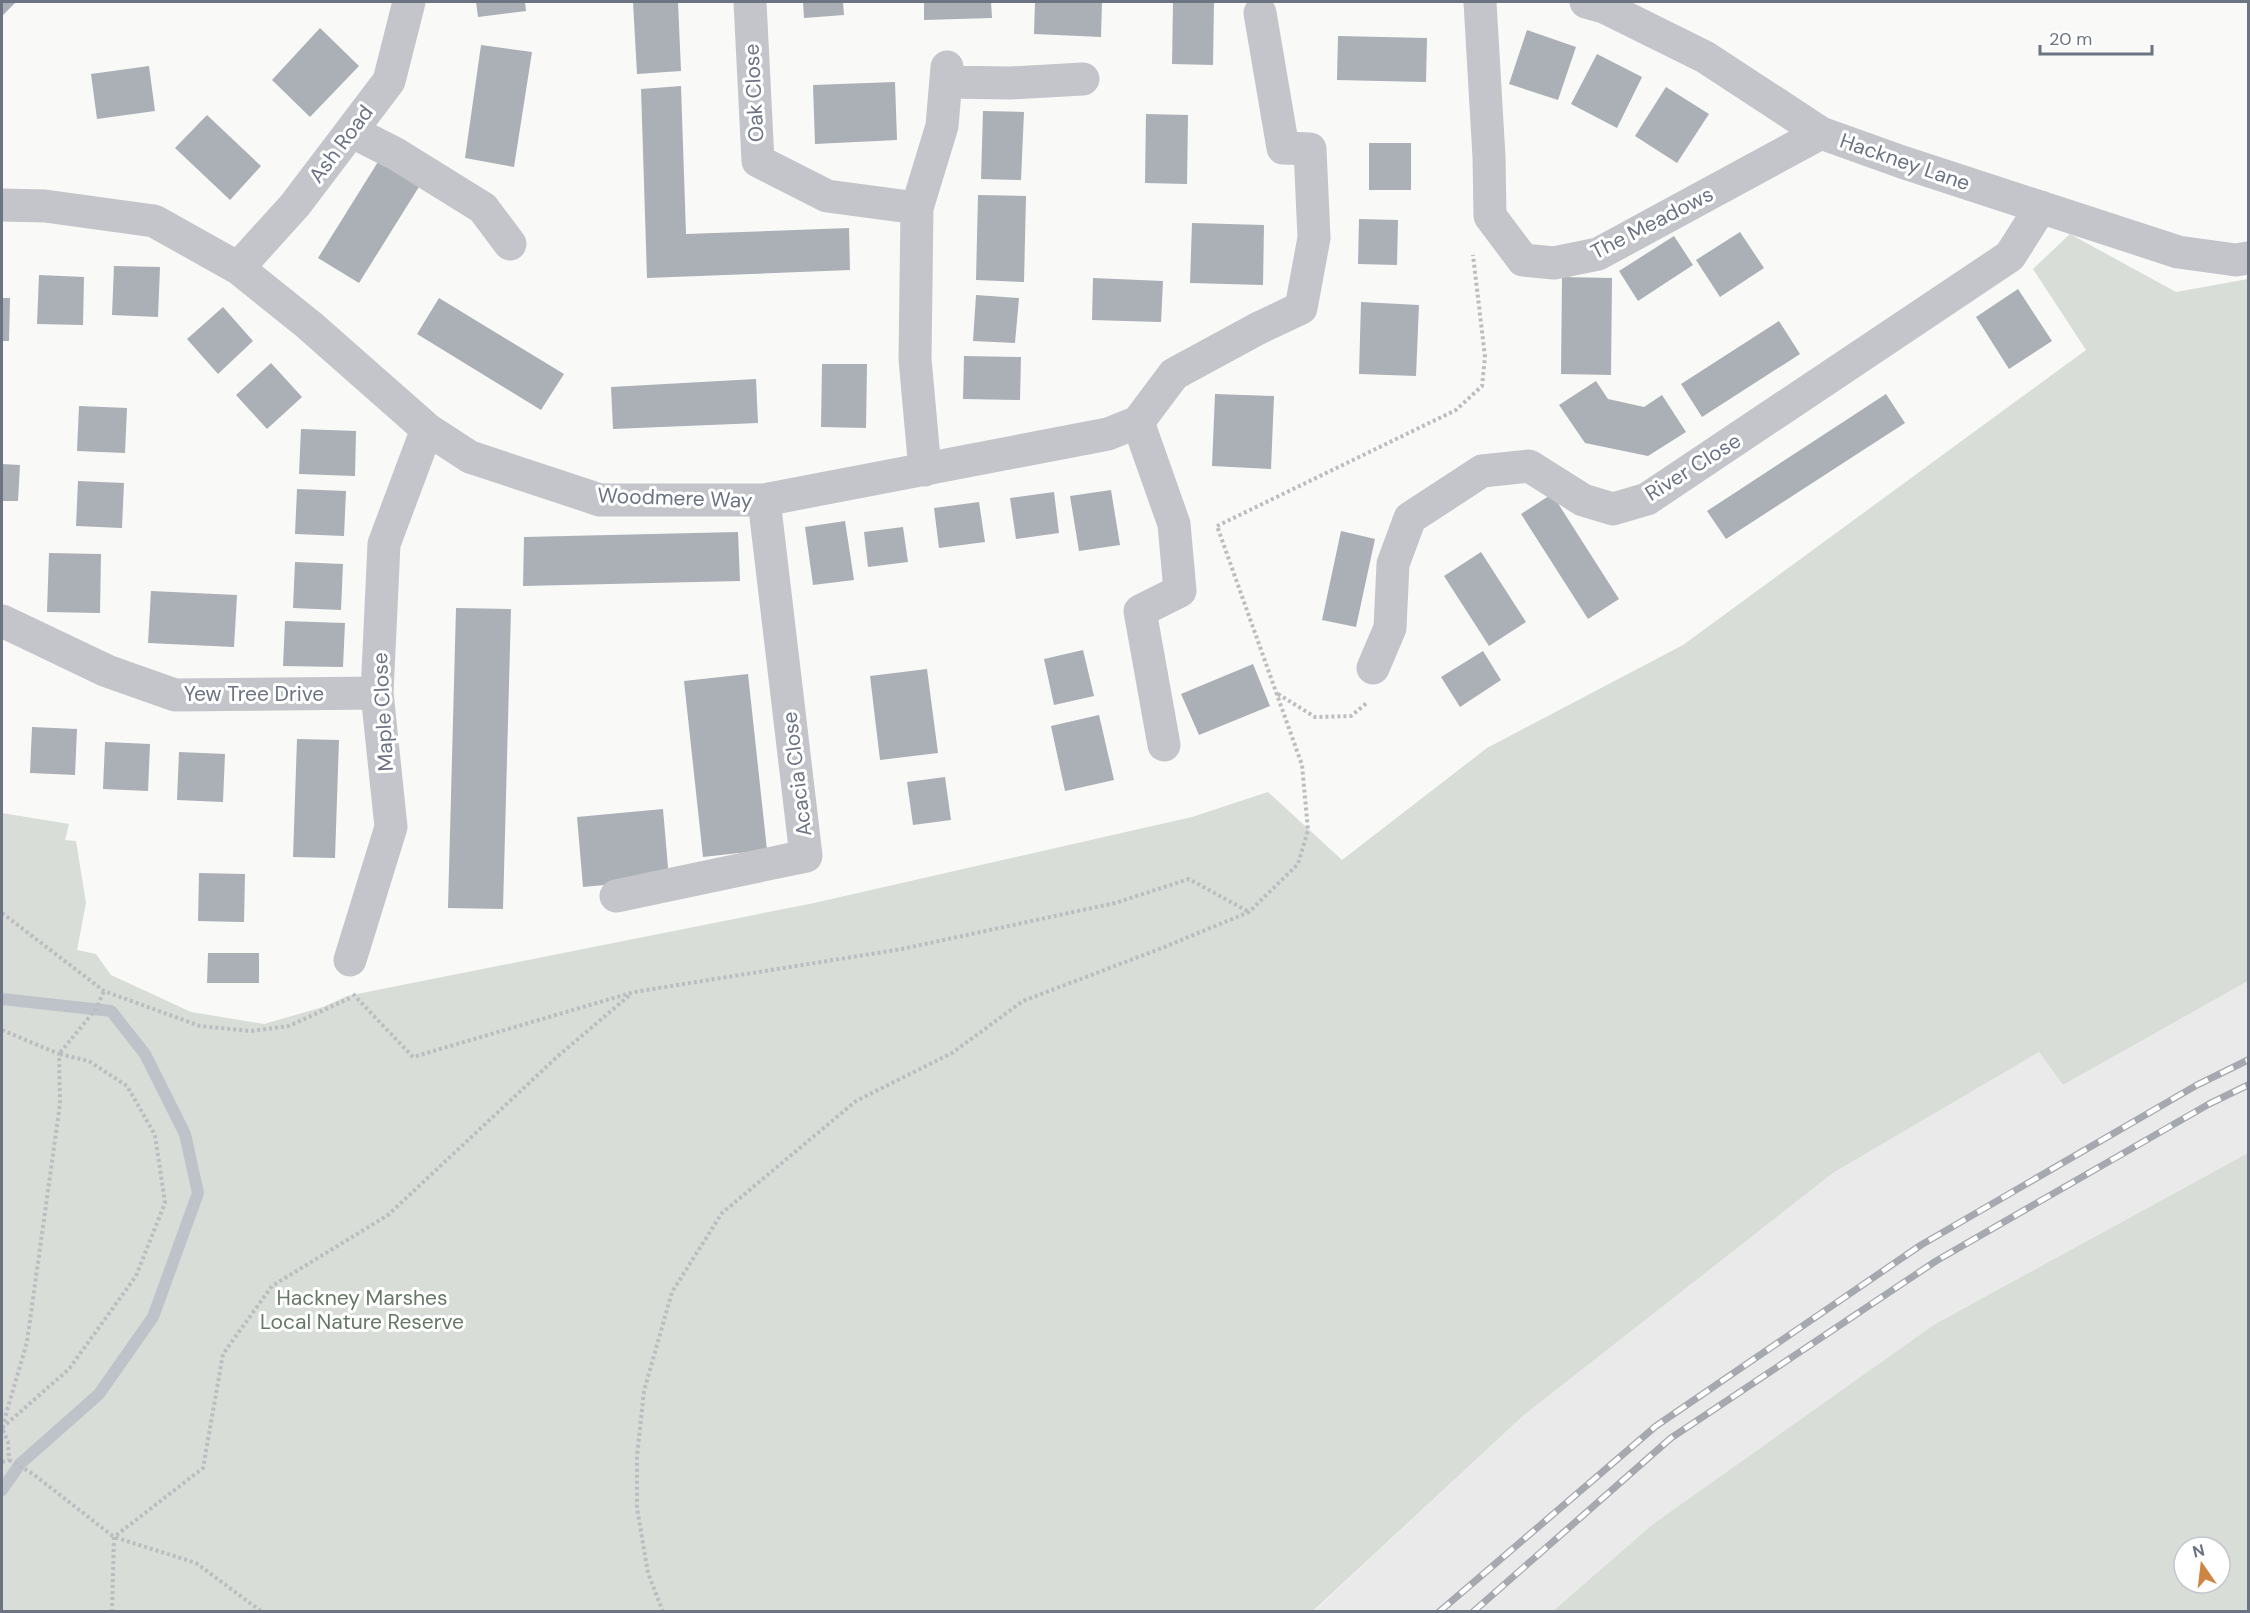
<svg xmlns="http://www.w3.org/2000/svg" width="2250" height="1613" viewBox="0 0 2250 1613" font-family="'DM Sans',sans-serif">
  <rect width="100%" height="100%" fill="#f9f9f7"/>
  <!-- built -->
  <path fill="#eaeaea" d="M2248 981V1153L1935 1324 1653 1524 1553 1611 1313 1612 1524 1415 1833 1173 2039 1052 2063 1085Z"/>
  <!-- green -->
  <path fill="#d8ddd7" fill-rule="evenodd" d="M2070 234 2176 292 2248 279V981L2063 1085 2039 1052 1833 1173 1524 1415 1313 1611H2V813L69 824 65 840 76 841 86 903 77 950 96 954 111 975 191 1012 264 1024 323 1007 347 996 814 903 1192 817 1268 792 1342 860 1487 748 1683 645 2086 350 2033 269Z
    M2248 1153V1611H1553L1653 1524 1935 1324ZM2184 1547H2220V1583H2184Z"/>
  <g fill="none" stroke-linecap="round" stroke-linejoin="round">
    <!-- stream -->
    <path stroke="#bdc3c9" stroke-width="12" d="M2 999 111 1011 145 1054 185 1134 198 1193 153 1317 99 1394 20 1464 2 1490"/>
  </g>
  <!-- building -->
  <path fill="#abafb6" d="M2 2H16L2 16Z
    M476 2H525L526 11 478 17Z
    M633 2H678L681 71 637 74Z
    M803 2H843L844 15 804 18Z
    M924 2H991L992 18 924 20Z
    M1035 2H1102L1101 37 1034 34Z
    M1173 2H1214L1213 65 1172 64Z
    M320 28 359 66 310 117 272 80Z
    M1527 30 1576 47 1558 100 1509 84Z
    M1338 36 1427 38 1426 82 1337 80Z
    M481 45 532 52 514 167 465 158Z
    M1597 54 1642 77 1617 128 1571 104Z
    M149 66 155 111 97 119 91 74Z
    M895 82 897 140 815 144 813 85Z
    M681 86 686 234 849 228 850 270 647 278 641 89Z
    M1666 87 1709 114 1677 163 1635 136Z
    M983 111 1024 112 1021 180 981 179Z
    M1146 114 1188 115 1187 184 1145 183Z
    M207 115 261 166 230 200 175 148Z
    M1369 143H1411V190H1369Z
    M381 157 422 182 359 283 318 258Z
    M978 195 1026 196 1024 282 976 280Z
    M1359 219 1398 220 1397 265 1358 264Z
    M1192 223 1264 225 1263 285 1190 283Z
    M1740 232 1764 268 1720 297 1696 260Z
    M1674 236 1693 265 1638 301 1619 271Z
    M114 266 160 267 158 317 112 315Z
    M39 275 84 277 83 325 37 324Z
    M1562 277 1612 278 1611 375 1561 374Z
    M1093 278 1163 281 1161 322 1092 320Z
    M2018 289 2052 341 2009 369 1976 317Z
    M976 295 1019 298 1015 343 973 341Z
    M2 298H10L9 341H2Z
    M439 298 564 374 541 410 417 334Z
    M1361 302 1419 305 1416 376 1359 374Z
    M223 307 253 341 218 374 187 339Z
    M1779 321 1800 354 1702 417 1681 384Z
    M964 356 1021 357 1020 400 963 399Z
    M271 363 302 397 267 429 236 395Z
    M822 364H867L866 428 821 427Z
    M756 379 758 423 613 429 611 387Z
    M1596 381 1608 399 1644 407 1662 395 1686 432 1648 456 1585 443 1559 405Z
    M1215 394 1274 396 1271 469 1212 466Z
    M1886 394 1905 423 1726 539 1707 511Z
    M79 406 127 408 125 453 77 451Z
    M301 429 356 431 355 476 299 474Z
    M2 464 20 465 18 501H2Z
    M78 481 124 483 122 528 76 526Z
    M297 489 346 491 344 536 295 534Z
    M1111 490 1120 545 1079 551 1070 496Z
    M1054 492 1059 533 1016 539 1010 498Z
    M1552 494 1619 599 1588 619 1521 514Z
    M979 502 985 542 939 548 934 508Z
    M845 521 854 580 813 585 805 527Z
    M903 527 908 562 868 567 864 532Z
    M1341 531 1375 539 1356 627 1322 620Z
    M738 532 740 581 523 586 524 537Z
    M1481 552 1526 622 1489 646 1444 576Z
    M49 553 101 554 100 613 47 612Z
    M295 562 343 564 341 610 293 608Z
    M151 591 237 595 234 647 148 643Z
    M456 608 511 609 503 909 448 908Z
    M285 621 345 623 343 667 283 666Z
    M1083 650 1094 696 1054 705 1044 659Z
    M1483 651 1501 680 1460 707 1441 677Z
    M1253 664 1270 706 1199 735 1181 694Z
    M927 669 938 753 880 760 870 676Z
    M748 674 767 850 703 857 684 681Z
    M1099 715 1114 780 1065 791 1051 726Z
    M32 727 77 729 75 775 30 773Z
    M297 739 339 740 335 858 293 857Z
    M105 742 150 744 148 791 103 789Z
    M179 752 225 754 223 802 177 800Z
    M945 777 951 820 913 825 907 782Z
    M663 809 669 879 583 887 577 817Z
    M199 873 245 874 244 922 198 921Z
    M208 953H259V983H207Z"/>
  <g fill="none" stroke-linecap="round" stroke-linejoin="round">
    <!-- path -->
    <path stroke="#bbbdc0" stroke-width="4" stroke-dasharray="3 3" stroke-linecap="butt" d="M1217 526 1456 410 1482 386 1485 357 1473 255
      M1278 694 1315 717 1351 716 1368 702
      M2 913 104 991 200 1026 251 1031 289 1026 350 998
      M353 994 413 1057 634 992 902 949 1115 903 1189 879 1249 912
      M2 1030 59 1054 60 1104 27 1342 2 1428 8 1442 9 1460
      M2 1428 69 1369 136 1276 165 1203 155 1135 127 1086 89 1061 59 1054 96 1009 104 991
      M9 1460 33 1474 114 1537 196 1563 262 1612
      M2 1462 9 1460
      M112 1612 114 1537 203 1468 223 1354 272 1286 388 1215 558 1056 631 994
      M663 1612 648 1573 637 1508V1456L644 1391 672 1292 722 1213 856 1101 952 1053 1023 1001 1162 948 1249 912 1298 864 1308 830 1302 765 1217 526"/>
    <!-- minor -->
    <path stroke="#c3c5ca" stroke-width="33" d="M750 2 758 161 827 196 917 208 942 126 947 67
      M1480 2 1489 157 1490 216 1523 260 1554 263 1598 254 1821 133
      M1586 2 1604 7 1705 57 1821 133 1902 162 2178 252 2236 260 2248 258
      M946 82 1010 83 1083 79
      M351 131 396 154 483 208 510 244
      M2 205 45 206 154 221 238 268 309 325 427 429 470 457 600 500H764L1108 434 1138 422
      M917 208 915 359 925 470
      M238 268 295 205 389 81 409 2
      M1138 422 1174 374 1257 329 1301 308 1314 238 1310 149 1283 148 1260 13
      M1138 422 1174 524 1180 591 1140 611 1164 745
      M2 621 107 671 175 695 377 693
      M1373 668 1390 628 1393 564 1410 518 1482 471 1529 466 1583 500 1613 509 1647 499 2010 256 2041 207
      M616 896 806 856 764 500
      M350 960 391 827 377 693 384 544 427 429"/>
    <!-- rail casing -->
    <g stroke="#a5a8af" stroke-width="7">
      <path id="rail" d="M1439 1612 1656 1426 1921 1245 2197 1085 2248 1060
        M1473 1612 1671 1438 1936 1261 2209 1104 2248 1085"/>
    </g>
    <!-- rail -->
    <use href="#rail" stroke="#fff" stroke-width="4.5" stroke-dasharray="14" stroke-linecap="butt"/>
  </g>
  <g text-anchor="middle" stroke-width="6" stroke-linejoin="round" paint-order="stroke">
    <!-- street labels -->
    <g font-size="21" fill="#6c7484" stroke="#fff">
      <text transform="translate(754 93) rotate(-93)" y="7">Oak Close</text>
      <text transform="translate(341 144) rotate(-53)" y="7">Ash Road</text>
      <text transform="translate(1905 162) rotate(19)" y="7">Hackney Lane</text>
      <text transform="translate(1652 223) rotate(-27)" y="7">The Meadows</text>
      <text transform="translate(1693 467) rotate(-32)" y="7">River Close</text>
      <text transform="translate(675 498) rotate(2)" y="7">Woodmere Way</text>
      <text x="254" y="701">Yew Tree Drive</text>
      <text transform="translate(383 712) rotate(-93)" y="7">Maple Close</text>
      <text transform="translate(797 774) rotate(-97)" y="7">Acacia Close</text>
    </g>
    <!-- park labels -->
    <g font-size="21" fill="#676" stroke="#fff">
      <text x="362" y="1305">Hackney Marshes<tspan x="362" dy="24">Local Nature Reserve</tspan></text>
    </g>
  </g>
  <!-- border -->
  <rect width="2250" height="1613" fill="none" stroke="#6c7484" stroke-width="6"/>
  <!-- north arrow -->
  <g transform="translate(2202 1565) rotate(346)"><circle r="28" fill="#ffffff" stroke="#c4c7ce" stroke-width="1.5"/>
  <path d="M0-4.5L10 22L0 15L-10 22Z" fill="#ce8442"/>
  <text y="-9" font-size="16" font-weight="bold" text-anchor="middle" fill="#6c7484">N</text>
  </g>
  <!-- scale -->
  <path d="M2040 45v9h112v-9" fill="none" stroke="#6c7484" stroke-width="3"/>
  <text x="2049" y="45" font-size="18" fill="#6c7484" stroke="#ffffff" stroke-width="4.5" paint-order="stroke">20 m</text>
</svg>
